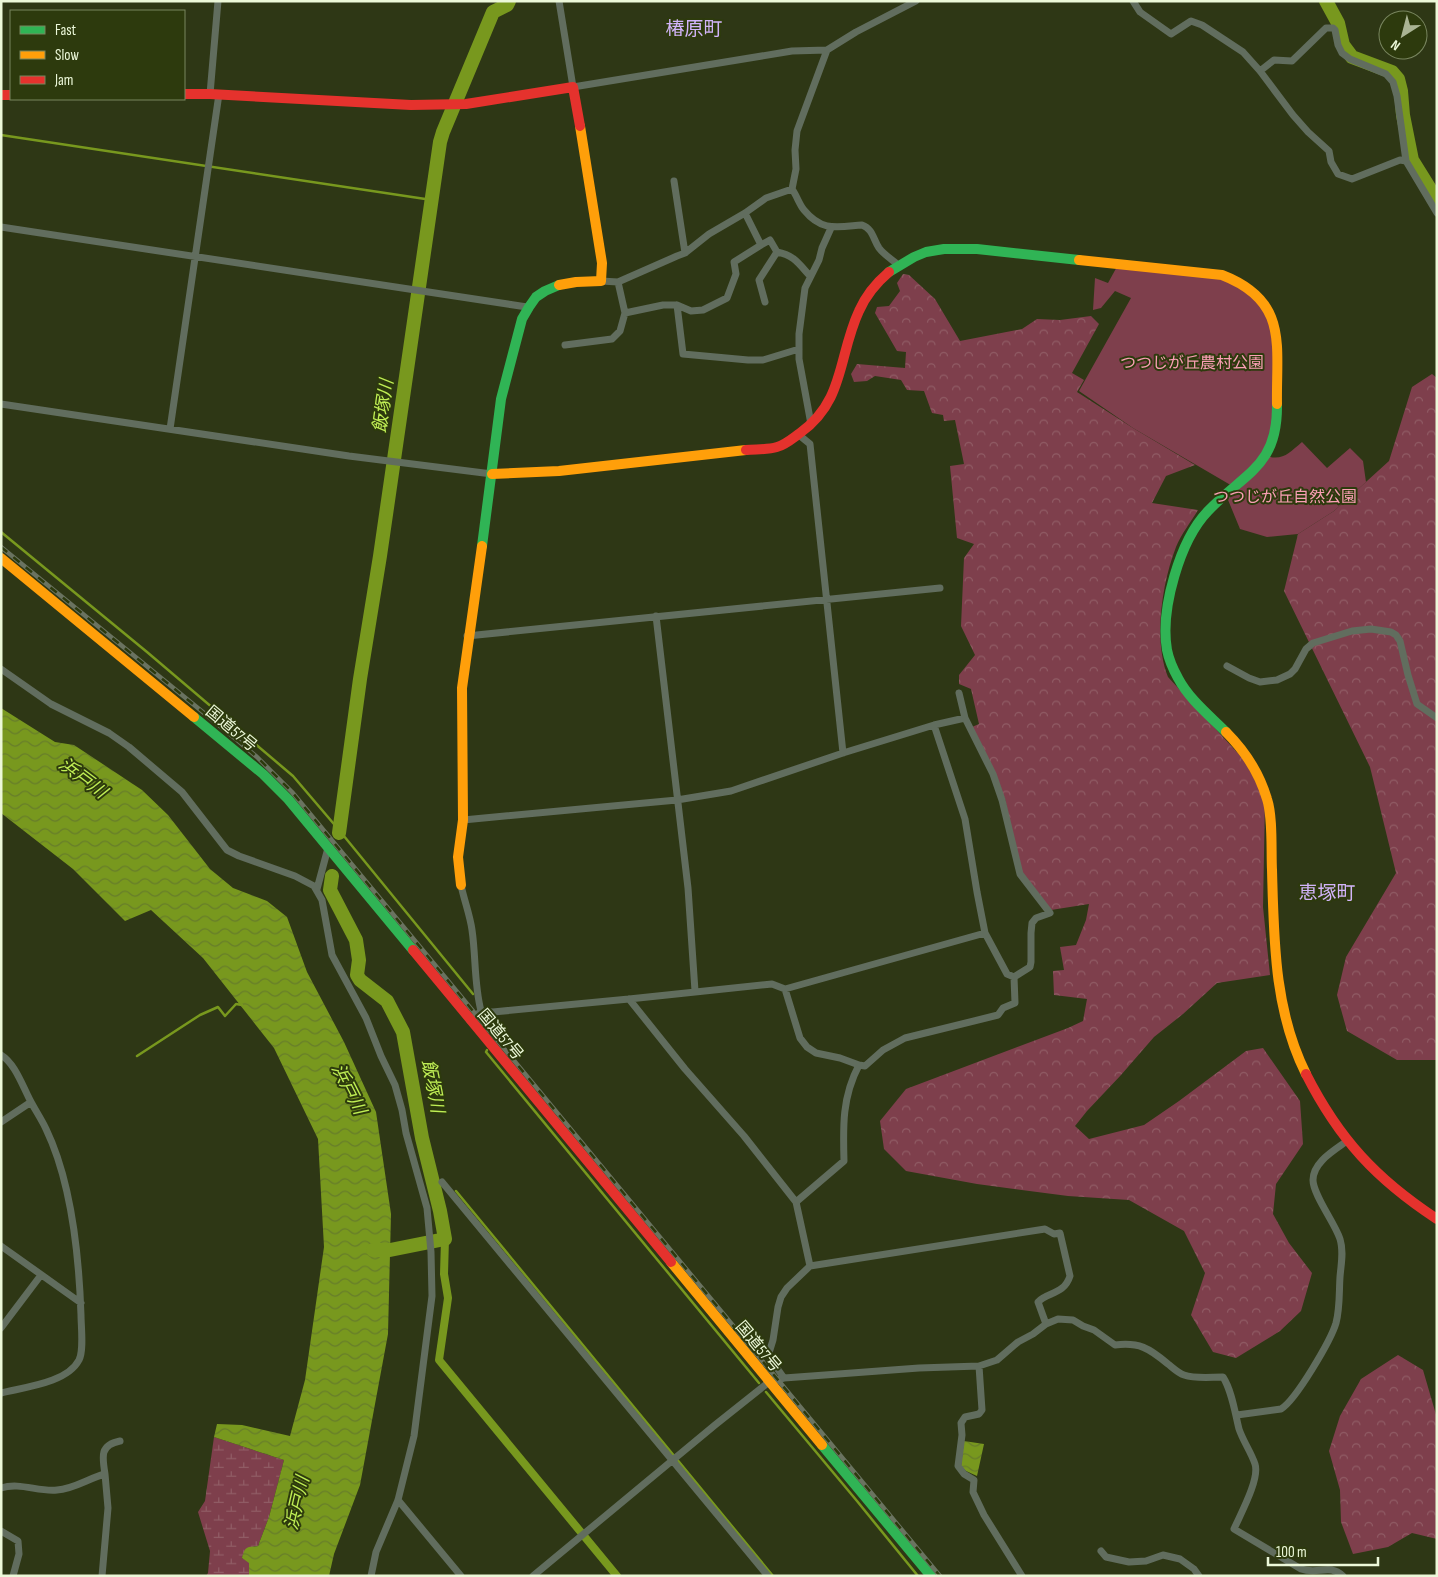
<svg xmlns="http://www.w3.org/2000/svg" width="1438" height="1577" viewBox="0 0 1438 1577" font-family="'Sofia Sans Condensed','Noto Sans JP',sans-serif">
  <defs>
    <pattern id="forest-crowns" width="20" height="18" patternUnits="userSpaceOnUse" patternTransform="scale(1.25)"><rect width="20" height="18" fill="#7e3f4c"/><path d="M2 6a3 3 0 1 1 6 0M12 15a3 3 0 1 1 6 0" fill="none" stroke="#905c65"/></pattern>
    <pattern id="wetland-marsh" width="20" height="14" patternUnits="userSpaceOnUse" patternTransform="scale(1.25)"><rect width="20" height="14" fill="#7e3f4c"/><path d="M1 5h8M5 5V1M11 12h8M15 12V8" fill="none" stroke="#905c65"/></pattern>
    <pattern id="water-waves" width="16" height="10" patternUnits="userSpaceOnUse" patternTransform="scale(1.25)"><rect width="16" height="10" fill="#78981e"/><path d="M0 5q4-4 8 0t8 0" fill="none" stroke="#677d2a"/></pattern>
  </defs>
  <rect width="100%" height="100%" fill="#2e3715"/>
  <!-- forest -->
  <path fill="url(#forest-crowns)" d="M903 274 909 275 935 299 960 341 1022 329 1037 319 1060 320 1091 316 1099 324 1072 373 1084 380 1077 392 1133 428 1195 465 1166 476 1152 503 1198 510C1191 522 1181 534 1176 547 1162 583 1153 640 1168 677L1245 761 1265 800 1263 907 1270 975 1217 983 1183 1014 1154 1037 1121 1075 1087 1111 1075 1126 1089 1139 1144 1125 1179 1101 1246 1051 1263 1048 1300 1101 1303 1144 1276 1184 1273 1214 1289 1243 1312 1273 1301 1311 1280 1331 1236 1358 1213 1352 1191 1315 1205 1273 1184 1231 1129 1200 1068 1196 977 1184 906 1171 884 1149 880 1121 906 1089 1068 1028 1083 1021 1087 999 1054 995 1053 971 1064 970 1060 947 1076 945 1086 920 1089 904 1051 910 1021 873 1005 799 972 727 979 724 971 689 959 684V675L975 655 961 626 964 558 974 544 957 538 950 466 964 464 955 420 944 421 943 415 932 413 924 391 907 390 901 380 875 376 867 381 854 382 851 374 857 364 905 368 906 352 897 351 875 313 877 307 889 306 900 291 897 283Z
    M1432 374 1437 378V1060H1397L1347 1031 1337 995 1346 957 1396 873 1370 767 1284 591 1298 534 1334 511 1389 461 1412 387Z
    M1398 1355 1423 1370 1437 1418V1539L1412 1533 1388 1547 1353 1554 1341 1522 1340 1490 1329 1451 1340 1416 1361 1379Z"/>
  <!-- wetland -->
  <path fill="url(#wetland-marsh)" d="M214 1437 284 1460 269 1517 258 1546C248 1547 245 1548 242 1558L249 1562V1576H206L208 1573 210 1551 198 1512 205 1501Z"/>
  <!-- park -->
  <path fill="#7e3f4c" d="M1119 263 1236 280 1273 319 1277 424 1266 456C1283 461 1289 453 1302 442L1327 468 1350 448 1363 461 1366 482 1334 511 1298 534 1267 537 1240 529 1226 495 1234 487 1133 428 1079 391 1131 298 1115 291 1101 308 1093 310 1095 278 1108 283Z"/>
  <!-- water -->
  <path fill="url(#water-waves)" d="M1 708 55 742 74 745 142 790 168 815 210 869 233 888 267 901 287 917 307 972 344 1042 376 1112 391 1214 388 1334 360 1485 334 1554 329 1576H249V1563L242 1558C245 1546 247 1547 258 1546L269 1517 284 1460 214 1437 217 1424 242 1425 290 1436 305 1380 324 1247 318 1139 274 1048 203 958 151 910 125 921 73 869 1 813Z
    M964 1441 984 1444 977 1476 966 1471 961 1466Z"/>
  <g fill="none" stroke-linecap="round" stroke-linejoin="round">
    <!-- stream -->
    <path stroke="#78981e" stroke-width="2.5" d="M1 135 432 200
      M1 532 147 652 293 776 339 830 473 994
      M487 1050 486 1052 759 1383
      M137 1056 200 1015 218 1007 225 1016 236 1004 242 1005
      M456 1191 773 1576
      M766 1392 857 1501 918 1576"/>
    <!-- canal -->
    <path stroke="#78981e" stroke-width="8" d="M445 1239 444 1274 448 1298 439 1360 617 1576"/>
    <!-- river -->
    <path stroke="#78981e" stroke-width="14" d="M1326 1 1338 23 1343 45 1352 57 1392 72 1398 79 1401 91 1403 115 1412 160 1437 200
      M339 833 360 679 380 556 440 142 443 132 493 12 507 5 509 1
      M332 876 330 890 356 940 359 960 357 975 360 980 387 1001 403 1032 422 1138 440 1211 445 1239 390 1250H373"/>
    <!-- street -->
    <path stroke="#616d5e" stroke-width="7" d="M559 1 573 87 792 51 827 50 856 32 916 1
      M1133 1 1140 12 1171 34 1191 21 1202 25 1243 52 1260 71 1293 115 1308 132 1329 151 1331 162 1338 174 1352 179 1400 160 1406 161
      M827 50 797 131 795 150 796 169 792 189C797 196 799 204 804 210 822 232 837 227 862 225 873 229 873 239 879 248 884 255 892 259 898 265
      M1260 71 1274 60 1292 61 1326 28H1333L1335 30 1338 45 1342 53 1350 59 1386 74 1393 82 1397 96 1406 161 1437 213
      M210 94 218 1
      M674 181 685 253
      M745 213 761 245 770 240 777 252
      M1 227 527 307
      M601 281 618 282 677 256 685 253 709 234 745 213 766 198 792 189
      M765 302 759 280 777 252C794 255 799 264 810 276
      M677 305 691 311 703 310 727 298 736 274 734 262 761 245
      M625 313 663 305H677L683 354 748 360H763L799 349
      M565 345 612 339 620 331 625 313 618 282
      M1 404 349 456 492 474
      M811 424 799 359V334L805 288 819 260 822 248 831 228
      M170 429 219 94
      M799 435 810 444 843 753
      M656 616 688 888 695 991
      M467 636 940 588
      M1227 666 1249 678 1260 682 1277 680 1290 674 1295 669 1306 649 1313 643 1352 631 1371 629 1391 632 1396 635 1400 641 1408 675 1417 704 1437 718
      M1 669 51 704 109 733 129 747 182 792 227 850 239 856 295 876 314 886 322 900 332 955 366 1018 381 1056 395 1085 402 1110 406 1133 427 1208 431 1252 432 1296 414 1436 398 1500 376 1552 371 1576
      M965 718 993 774 1002 800 1020 874 1050 913 1036 918 1032 923 1031 933V962L1030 967 1014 977
      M934 725 965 819 977 892 985 933 1007 974 1014 977
      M463 820 677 800 731 791 843 753 934 725 965 718 959 693
      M461 885C464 900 470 915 472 930 476 957 474 984 481 1011
      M317 889 328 848
      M785 989 800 1038 807 1047 816 1053 840 1058 859 1065 865 1066 883 1050 905 1038 998 1015 1003 1008 1015 1003 1014 977
      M629 999 685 1069 744 1136 796 1202 810 1266
      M470 1021 481 1011 493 1012 629 999 772 984 785 989 985 933
      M1 1055C14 1063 21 1082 28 1096 33 1107 41 1118 46 1129 72 1183 79 1256 81 1315 81 1326 84 1351 79 1360 67 1383 25 1387 1 1393
      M1 1122 31 1102
      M442 1182 768 1576
      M796 1202 844 1161C843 1127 842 1097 859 1065
      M1 1246 81 1303
      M1 1328 41 1275
      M979 1366 982 1410 979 1414 965 1417 961 1423 962 1435 958 1466 964 1474 974 1480 973 1492 984 1515 1022 1576
      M784 1378 771 1360 769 1353 773 1340 778 1307 781 1297 787 1288 810 1266 1045 1229 1054 1234 1060 1233 1070 1276C1064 1295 1047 1292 1038 1302L1046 1324
      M1237 1415 1281 1409C1296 1400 1331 1340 1336 1323 1340 1308 1339 1292 1340 1277 1341 1264 1344 1252 1340 1239 1335 1223 1313 1195 1313 1180 1313 1162 1335 1150 1347 1141
      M105 1474C102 1456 100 1445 120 1441
      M1 1488C20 1482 38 1492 57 1490 74 1489 89 1478 105 1474L108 1508 102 1576
      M398 1500 461 1576
      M1 1531 18 1541 19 1554 13 1576
      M1101 1551 1106 1557 1129 1562 1146 1561 1163 1555 1180 1559 1194 1569 1199 1576
      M533 1576 715 1425 769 1382 784 1378 825 1375 919 1368 979 1366 997 1360 1018 1342 1033 1334 1046 1324 1058 1319 1073 1320 1083 1326 1094 1330 1115 1345C1139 1342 1149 1348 1168 1364 1172 1367 1178 1373 1184 1375 1196 1379 1210 1377 1223 1377 1232 1391 1235 1413 1239 1429 1243 1441 1251 1452 1255 1464 1260 1479 1240 1515 1234 1529L1301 1569C1319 1575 1329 1563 1343 1576"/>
    <!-- fast -->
    <path stroke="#30b455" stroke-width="10" d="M889 272 914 257 926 252 944 249H977L1079 260
      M482 546 501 399 522 319 529 307 536 297 545 291 559 285
      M194 717 263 774 288 799 413 950
      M1226 732C1209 715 1189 699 1178 678 1173 669 1169 660 1167 650 1160 609 1180 540 1208 511 1245 472 1278 467 1277 404
      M822 1445 931 1576"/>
    <!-- slow -->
    <path stroke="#ff9f0a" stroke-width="10" d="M1079 260 1222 275C1289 301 1276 345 1277 404
      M559 285 576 282 601 281 602 263 580 126
      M492 474 559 471 746 450
      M1 558 194 717
      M1226 732C1245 751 1259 772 1267 799 1273 817 1271 851 1272 870 1274 940 1274 1010 1306 1074
      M461 885 458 857 463 820 462 688 482 546
      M671 1262 822 1445"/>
    <!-- jam -->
    <path stroke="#e5322d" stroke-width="10" d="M184 94H210L411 105 466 104 573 87 580 126
      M1 95H11
      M746 450C756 449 767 450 777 447 785 445 793 438 800 433 845 401 838 356 859 311 866 295 876 283 889 272
      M413 950 671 1262
      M1306 1074C1339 1139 1376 1179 1437 1219"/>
    <!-- rail casing -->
    <g stroke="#6a7360" stroke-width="4.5">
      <path id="rail" d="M1 547 237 740 257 757 292 792 940 1576"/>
    </g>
    <!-- rail -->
    <use href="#rail" stroke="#2d3a0d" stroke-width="2.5" stroke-dasharray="8" stroke-linecap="butt"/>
  </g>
  <g text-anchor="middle" stroke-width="4" stroke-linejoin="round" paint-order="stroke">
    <!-- park labels -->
    <g font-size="16" fill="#fa9fb5" stroke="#2d3a0d">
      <text x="1192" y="368">つつじが丘農村公園</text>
      <text x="1285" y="502">つつじが丘自然公園</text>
    </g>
    <!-- street labels -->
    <g font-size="16" fill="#ecf8d9" stroke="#2d3a0d">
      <text transform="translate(232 728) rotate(40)" y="6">国道57号</text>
      <text transform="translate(501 1034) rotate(50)" y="6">国道57号</text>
      <text transform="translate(759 1346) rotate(50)" y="6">国道57号</text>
    </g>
    <!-- water labels -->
    <g font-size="18" font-style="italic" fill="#c0ef55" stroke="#2d3a0d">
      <text transform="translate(383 406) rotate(-82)" y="6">飯塚川</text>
      <text transform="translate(83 778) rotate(37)" y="6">浜戸川</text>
      <text transform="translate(433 1086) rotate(79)" y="6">飯塚川</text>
      <text transform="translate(349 1089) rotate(63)" y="6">浜戸川</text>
      <text transform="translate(297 1503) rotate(-77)" y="6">浜戸川</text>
    </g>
    <!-- quarter labels -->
    <g font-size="19" fill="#d2b4f9" stroke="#2d3a0d">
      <text x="694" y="35">椿原町</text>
      <text x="1327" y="899">恵塚町</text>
    </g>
  </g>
  <!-- border -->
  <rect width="1438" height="1577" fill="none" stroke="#ecf8d9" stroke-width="5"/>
  <!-- legend -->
  <rect x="10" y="10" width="175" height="90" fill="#2d3a0d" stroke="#79865f"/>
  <rect x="20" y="26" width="25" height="8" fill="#30b455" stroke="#79865f"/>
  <text x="55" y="35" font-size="15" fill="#ecf8d9">Fast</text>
  <rect x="20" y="51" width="25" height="8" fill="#ff9f0a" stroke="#79865f"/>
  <text x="55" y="60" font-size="15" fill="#ecf8d9">Slow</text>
  <rect x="20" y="76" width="25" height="8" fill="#e5322d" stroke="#79865f"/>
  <text x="55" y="85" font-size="15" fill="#ecf8d9">Jam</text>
  <!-- north arrow -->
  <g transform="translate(1403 35) rotate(216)"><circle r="24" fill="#2d3a0d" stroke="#79865f"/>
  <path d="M0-4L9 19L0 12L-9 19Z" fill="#aab494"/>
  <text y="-8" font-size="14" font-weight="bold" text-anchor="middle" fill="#ecf8d9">N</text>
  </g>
  <!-- scale -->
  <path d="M1268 1557v8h110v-8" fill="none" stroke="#ecf8d9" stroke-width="2.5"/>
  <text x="1276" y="1557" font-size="15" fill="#ecf8d9" stroke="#2d3a0d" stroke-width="4" paint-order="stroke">100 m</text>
</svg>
